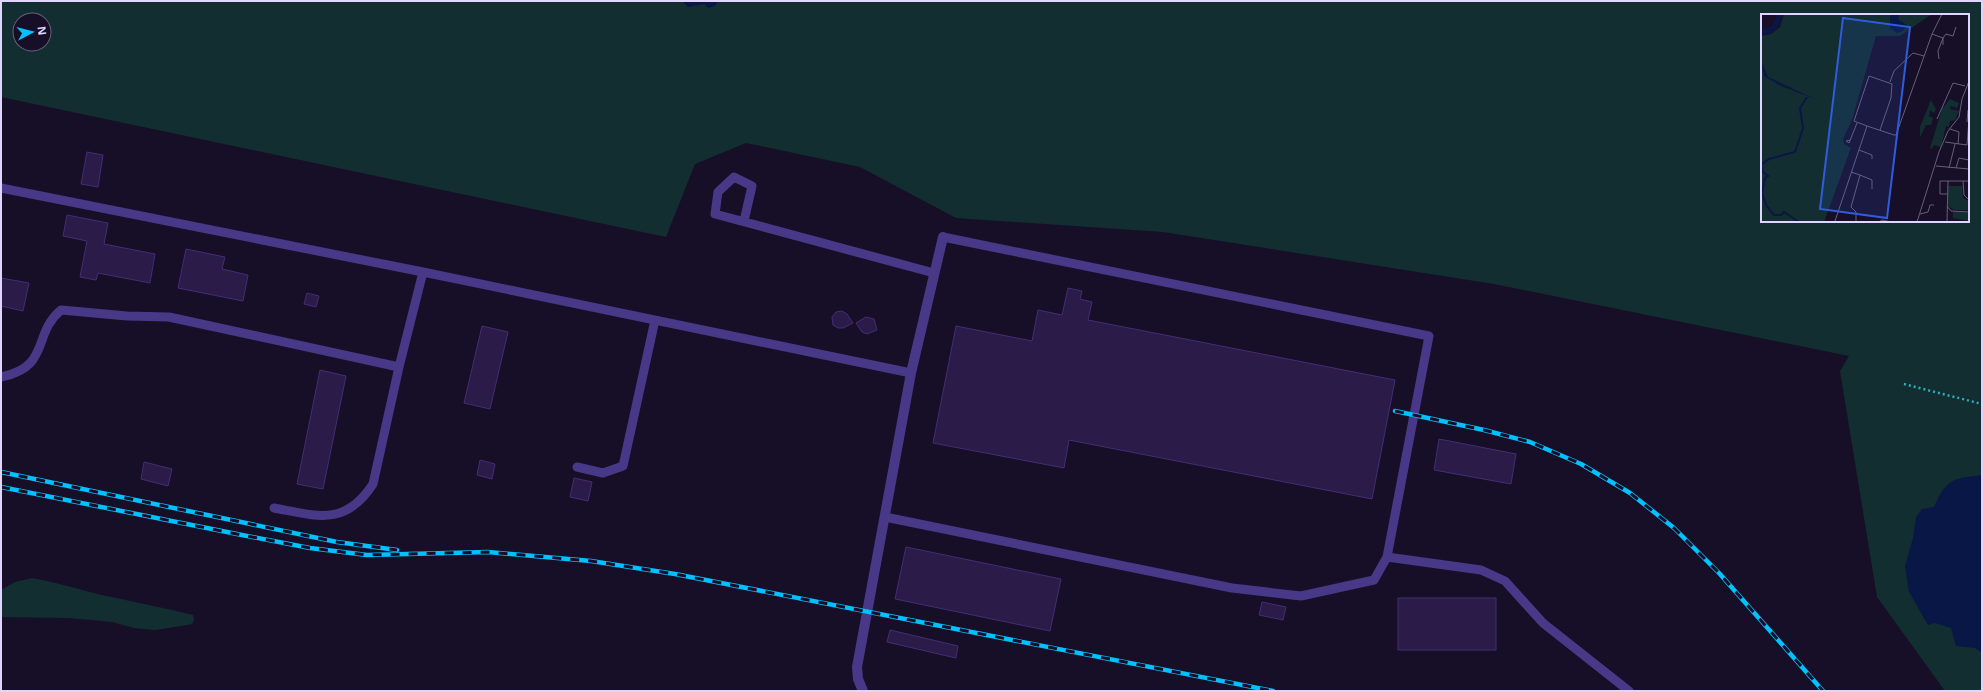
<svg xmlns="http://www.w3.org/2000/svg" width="1983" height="692" viewBox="0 0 1983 692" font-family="'Noto Sans',sans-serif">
  <rect width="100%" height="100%" fill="#170f27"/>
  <!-- green -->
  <path fill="#122e31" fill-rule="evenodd" d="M1 1H1982V691H1945L1877 597 1840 371 1849 356 1494 284 1163 232 956 218 860 167 746 143 695 164 666 237 1 97ZM1762 15H1968V221H1762ZM20 20H44V44H20Z
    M32 578C54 582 75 588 97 594 129 601 161 607 193 615L194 620 193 623 188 625 155 630 134 628 112 622 69 618 1 617V590L15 582Z"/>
  <!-- water -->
  <path fill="#091746" d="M682 1H718L715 6 708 8 704 4 688 7Z
    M1982 475V653L1975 648 1956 646 1951 628 1935 623 1928 625 1909 592 1905 566 1913 538 1916 517 1922 509 1934 507C1947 478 1952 479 1982 475Z"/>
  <!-- building -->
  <path fill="#2a1b48" stroke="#452c75" d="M87 152 103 155 98 187 81 184Z
    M67 215 108 223 104 244 155 254 150 283 98 273 96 280 80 277 87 241 63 236Z
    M186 249 225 257 222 269 248 275 243 301 178 288Z
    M1 278 29 283 23 311 1 306Z
    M1068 288 1082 291 1080 299 1092 302 1088 320 1395 380 1372 499 1069 440 1064 468 933 443 956 326 1032 341 1038 310 1062 315Z
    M307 293 319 296 316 307 304 304Z
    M842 311 847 314 853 323 843 328H838L833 325 832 317 836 312Z
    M866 317 874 319 877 330 867 334 862 332 856 323Z
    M482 326 508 332 490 409 464 403Z
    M320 370 346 376 323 489 297 484Z
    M1439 439 1516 454 1511 484 1434 470Z
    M480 460 495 464 492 479 477 475Z
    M144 462 172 469 168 486 141 479Z
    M574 478 592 482 588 501 570 497Z
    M906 547 1061 579 1050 631 895 599Z
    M1398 598H1496V650H1398Z
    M1262 602 1286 607 1283 620 1259 615Z
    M890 630 958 646 956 658 887 642Z"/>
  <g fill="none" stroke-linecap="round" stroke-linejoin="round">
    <!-- path -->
    <path stroke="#2eafba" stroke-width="2.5" stroke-dasharray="2 3" stroke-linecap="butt" d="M1904 384 1982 404"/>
    <!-- service -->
    <path stroke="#473987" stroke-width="9" d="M1 188 423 272 911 373
      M744 221 752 186 734 177 718 192 715 214 934 273
      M1 377C51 367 32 334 61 310L127 316 169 317 399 367 423 272
      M577 467 603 473 623 466 655 320
      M274 508C317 516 345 527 373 484L399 367
      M885 517 1232 588 1301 596 1374 580 1387 557 1429 336 943 237
      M1387 557 1481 570 1505 581 1543 623 1629 691"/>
    <!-- minor -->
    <path stroke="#473987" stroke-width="10" d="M863 691 858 679 857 667 911 373 943 237"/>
    <!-- rail casing -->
    <g stroke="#01c1ff" stroke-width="4.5">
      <path id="rail" d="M1395 411 1484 430 1530 442 1581 464 1630 493 1674 528 1719 573 1823 691
        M1 472 337 542 397 550
        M1 487 242 535 310 548 367 555 488 552 591 561 675 574 1273 691"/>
    </g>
    <!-- rail -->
    <use href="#rail" stroke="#170f27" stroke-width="3" stroke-dasharray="9" stroke-linecap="butt"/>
  </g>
  <!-- overview -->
  <g transform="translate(1761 14)">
    <rect width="208" height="208" fill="#170f27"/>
    <path d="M23 0H171L139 22H115L91 106 82 125 83 130 90 134 63 208H0V22L10 20 19 13ZM189 85 198 89 196 94 190 92 189 95 198 97 196 101 194 106 189 107 188 113 185 112 180 133 173 131 171 135 169 134 181 95ZM170 86 175 95 173 99 169 96 168 102 172 104 170 111H165L159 123V113ZM187 172H201L202 184 208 187V196H193L187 192ZM192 197 208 199V207L192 204Z" fill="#122e31"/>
    <path d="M16 0H22L18 11 11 19 0 21V16L12 12ZM129 0H137L138 6 146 11 142 17 136 19 129 14ZM0 47 7 63 54 85 20 72 3 62Z" fill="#091746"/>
    <path fill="none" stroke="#091746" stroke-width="2" d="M0 151 8 145 34 138 42 114 39 94 46 83M0 151 2 158 7 162 4 164 1 179 5 191 13 201H20L23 198 38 208"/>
    <path fill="none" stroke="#675e7d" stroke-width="1" d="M171 20 182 24V31M178 45 177 37 182 24 185 20 192 22 195 13M129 68 133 57 152 39 163 42M176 105 192 69 204 72M206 108 207 96M189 115 198 118 197 130M119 116 130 84 131 70 108 62 93 107 106 112 133 121H135L171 20 181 0M89 126 85 127 88 129 96 109M184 128 206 131M206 131 208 105M98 136 111 141V145M175 152 208 155M188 154 194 130M195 154 198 144 208 146M90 158 99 161 90 193 95 198V208M99 161 111 166V175M202 167 203 181 208 186M186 180H179V167H208M186 192 190 197 208 198M159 200 167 198 169 191H173M186 207 187 167M78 208 74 207 106 112M118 208 121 206 130 208M156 208 178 138 187 117 198 103 201 85 208 67"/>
    <path fill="#305cdc" fill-opacity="0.15" stroke="#305cdc" stroke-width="2" d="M82 4 149 13 126 204 59 195Z"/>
    <rect width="208" height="208" fill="none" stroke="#e0d5ff" stroke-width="2"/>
  </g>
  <!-- border -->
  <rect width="1983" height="692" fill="none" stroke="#e0d5ff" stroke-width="4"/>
  <!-- north arrow -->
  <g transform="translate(32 32) rotate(83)"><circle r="19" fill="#170f27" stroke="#675e7d"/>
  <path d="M0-3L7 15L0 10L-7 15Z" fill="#01c1ff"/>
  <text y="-6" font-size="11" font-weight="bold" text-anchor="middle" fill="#e0d5ff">N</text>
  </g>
</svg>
